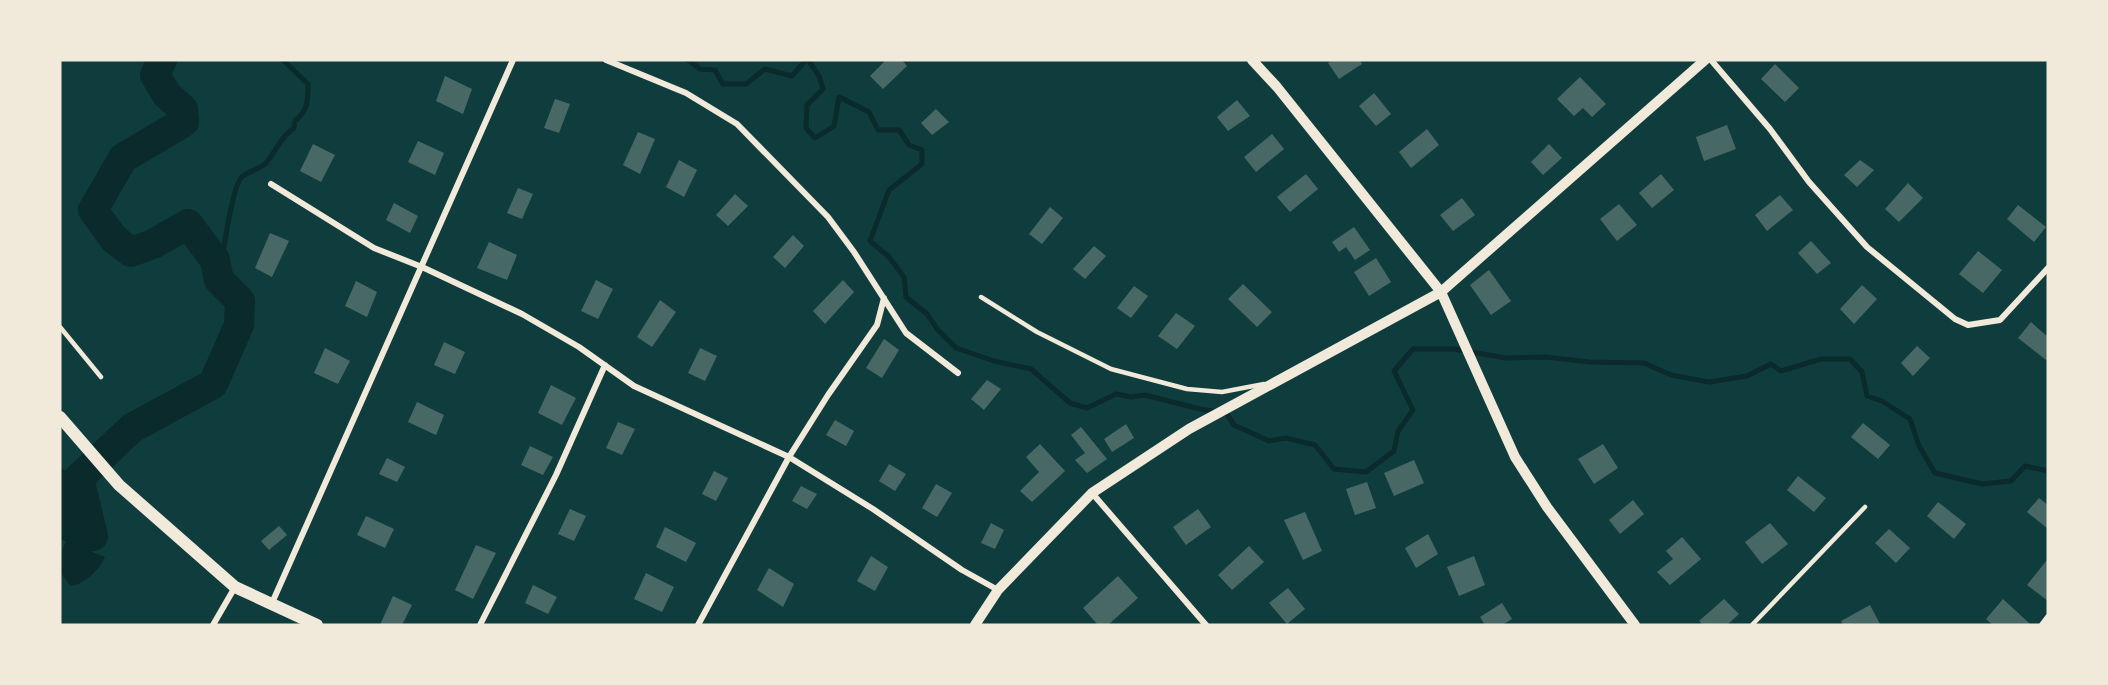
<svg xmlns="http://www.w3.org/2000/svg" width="2108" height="685" viewBox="0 0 2108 685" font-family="'IBM Plex Sans',sans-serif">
  <rect width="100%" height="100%" fill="#0f3d3e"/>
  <!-- water -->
  <path fill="#0a2a2b" d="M77 524 87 527 96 539 92 552 105 557C99 570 85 584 71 586 67 581 61 575 60 569 56 556 69 535 77 524Z"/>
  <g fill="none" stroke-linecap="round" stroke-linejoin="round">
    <!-- stream -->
    <path stroke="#0a2a2b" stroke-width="5" d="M688 60 700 69 715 70 723 84H746L765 69 792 76 806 60
      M808 60 819 76 823 89 807 105 806 128 815 138 834 126 839 97 869 112 878 130H899L909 145 922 150V164L889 190 870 241 889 257 904 277 906 297 927 314 938 330 956 348 994 361 1031 369 1070 403 1087 408 1116 394 1131 397 1145 395 1200 409 1226 413 1234 425 1269 441 1286 438 1315 445 1334 469 1366 472 1394 451 1398 431 1413 410 1394 371 1413 349H1454L1506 358 1546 357 1589 362 1644 363 1671 375 1709 382 1747 376 1771 364 1781 371 1821 359H1850L1862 372 1867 396 1882 401 1910 419 1919 446 1935 473 1982 484 2011 481 2025 466 2048 471
      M219 280C222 261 231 190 241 178 247 171 258 170 265 164 276 152 281 136 294 128L295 121C308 110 308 101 308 84L283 60"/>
    <!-- river -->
    <path stroke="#0a2a2b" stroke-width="30" d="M60 484 69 487 68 526 93 536 79 478 132 428 213 384 239 325 240 301 219 280 215 260 188 224 153 244 131 252 114 239 93 210 123 158 184 122 183 109 167 95 155 75 162 60"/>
  </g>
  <!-- building -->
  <path fill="#486865" d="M886 60H902L907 66 883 89 870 76Z
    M1331 60H1360L1362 64 1339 79 1328 63Z
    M1775 64 1799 88 1785 102 1761 79Z
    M445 76 472 89 463 114 436 101Z
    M1580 77 1606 104 1592 117 1583 108 1574 116 1557 99Z
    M1374 93 1391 114 1376 126 1359 106Z
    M555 99 570 104 559 133 544 128Z
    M1237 100 1250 116 1228 131 1217 117Z
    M936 109 949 122 932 135 921 123Z
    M1727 125 1736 149 1704 161 1696 137Z
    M1427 129 1439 145 1411 168 1399 152Z
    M638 132 655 139 640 174 623 165Z
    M1272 134 1284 149 1256 172 1244 157Z
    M418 141 444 153 435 175 408 162Z
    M313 144 335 155 321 182 300 171Z
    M1549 144 1562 158 1543 175 1531 162Z
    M679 160 697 170 684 197 666 187Z
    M1860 160 1874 170 1857 187 1844 175Z
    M1306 174 1318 189 1290 212 1277 197Z
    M1661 174 1674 190 1652 208 1639 193Z
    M1908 183 1923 198 1899 222 1885 209Z
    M518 188 533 194 522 219 507 213Z
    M735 194 748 206 728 226 716 215Z
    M1780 195 1793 210 1767 231 1755 215Z
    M1462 198 1475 215 1453 231 1440 215Z
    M394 203 418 216 410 233 386 220Z
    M1619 204 1637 225 1617 241 1600 219Z
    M2018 205 2046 227 2034 242 2007 219Z
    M1050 207 1063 218 1042 244 1029 234Z
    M1354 227 1370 250 1355 260 1346 247 1339 252 1332 242Z
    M270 233 289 241 272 277 255 268Z
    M793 235 804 246 785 268 773 257Z
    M1811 241 1831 263 1817 274 1798 253Z
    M489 242 517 255 507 280 477 268Z
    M1094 246 1106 256 1085 279 1073 269Z
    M1978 251 2002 270 1983 293 1959 274Z
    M1376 258 1391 282 1369 296 1354 272Z
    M1489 270 1511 301 1491 315 1470 285Z
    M596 280 613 289 598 319 581 311Z
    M843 280 854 292 825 324 813 311Z
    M356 281 377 292 367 317 345 306Z
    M1243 284 1272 312 1257 327 1228 299Z
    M1862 285 1877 299 1854 324 1840 309Z
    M1134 286 1148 296 1131 318 1117 308Z
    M660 300 676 312 652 347 637 337Z
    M1176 313 1195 326 1177 349 1158 336Z
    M2031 322 2048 337V358L2046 360 2018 338Z
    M884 339 899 350 882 378 866 368Z
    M444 342 465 352 455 374 434 365Z
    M1917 346 1930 358 1913 376 1901 363Z
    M325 348 350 361 338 384 314 373Z
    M700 348 717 356 705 381 688 373Z
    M987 380 1001 389 984 410 971 399Z
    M551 385 576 398 562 425 538 413Z
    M417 402 444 415 436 435 408 422Z
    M835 420 854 431 846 446 826 435Z
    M618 422 635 429 622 455 606 448Z
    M1863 423 1890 445 1878 459 1851 437Z
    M1126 424 1134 438 1112 452 1104 439Z
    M1081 427 1107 459 1087 473 1075 460 1085 453 1071 435Z
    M1040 444 1065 471 1032 502 1020 491 1039 472 1026 457Z
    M1603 444 1618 468 1594 484 1578 459Z
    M530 446 553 457 543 475 521 465Z
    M387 458 405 467 397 482 379 474Z
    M1414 460 1424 483 1394 496 1384 473Z
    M889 464 906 474 895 491 879 481Z
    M714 471 728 478 716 501 702 494Z
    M1798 476 1826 498 1814 512 1787 490Z
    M1367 482 1376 508 1355 515 1346 489Z
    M936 484 952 493 937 517 922 508Z
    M801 486 817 494 807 509 792 501Z
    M2039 498 2048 505V529L2027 512Z
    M1633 500 1644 514 1620 534 1609 520Z
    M1938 502 1966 524 1954 539 1927 516Z
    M570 509 586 516 574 541 558 534Z
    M1198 509 1211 527 1186 545 1173 527Z
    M1305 512 1322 551 1303 560 1284 520Z
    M366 516 394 529 385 548 357 535Z
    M991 523 1004 530 995 549 981 543Z
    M1770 523 1788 544 1762 564 1745 542Z
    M279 526 287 535 269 550 261 541Z
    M665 527 696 543 686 562 656 547Z
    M1889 529 1910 548 1896 563 1875 543Z
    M1428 534 1438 554 1416 568 1405 548Z
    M1682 537 1701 559 1670 585 1657 572 1673 559 1666 551Z
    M476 545 496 553 473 599 455 590Z
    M1249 546 1264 562 1232 590 1218 575Z
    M871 556 888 567 875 591 857 581Z
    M1474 556 1485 585 1459 596 1447 567Z
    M2047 560 2048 561V601L2027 585Z
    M769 568 794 584 783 607 757 590Z
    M646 573 674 587 662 612 634 599Z
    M1118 576 1138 598 1108 625H1098L1083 608Z
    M533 585 557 597 548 614 525 603Z
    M1288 588 1305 609 1287 624 1269 603Z
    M393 596 412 605 402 625H380Z
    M1724 599 1739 614 1727 625H1703L1699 621Z
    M2003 599 2030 624 2029 625H1993L1986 619Z
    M1502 603 1512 619 1502 625H1485L1480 617Z
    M1870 605 1880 624 1843 625 1841 621Z"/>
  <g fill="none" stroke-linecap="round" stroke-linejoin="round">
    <!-- service -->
    <path stroke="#f1e9da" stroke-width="4.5" d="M981 297 1037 332 1111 369 1187 389 1222 392 1264 384
      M60 327 101 377
      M1752 625 1865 507"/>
    <!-- minor -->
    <path stroke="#f1e9da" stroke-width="6" d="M606 60 686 93 737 124 828 217 854 252 906 333 958 373
      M1711 60 1770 129 1809 182 1867 247 1955 319 1968 325 2000 320 2048 268
      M271 184 374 248 422 267 522 314 579 347 634 386 789 457 873 509 962 570 998 590
      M1092 493 1206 625
      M272 603 513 60
      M213 625 235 587
      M480 625 556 475 605 365
      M698 625 789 457 828 395 877 325 884 298
      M2042 625 2048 617"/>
    <!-- tertiary -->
    <path stroke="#f1e9da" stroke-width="10" d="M1252 60 1277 87 1441 292 1515 457 1547 507 1635 625
      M975 625 998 590 1092 493 1189 429 1441 292 1705 60"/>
    <!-- secondary -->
    <path stroke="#f1e9da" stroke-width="12" d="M60 417 119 485 235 587 317 625"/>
  </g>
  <!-- border -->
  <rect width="2108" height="685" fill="none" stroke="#f1e9da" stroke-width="123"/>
</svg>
